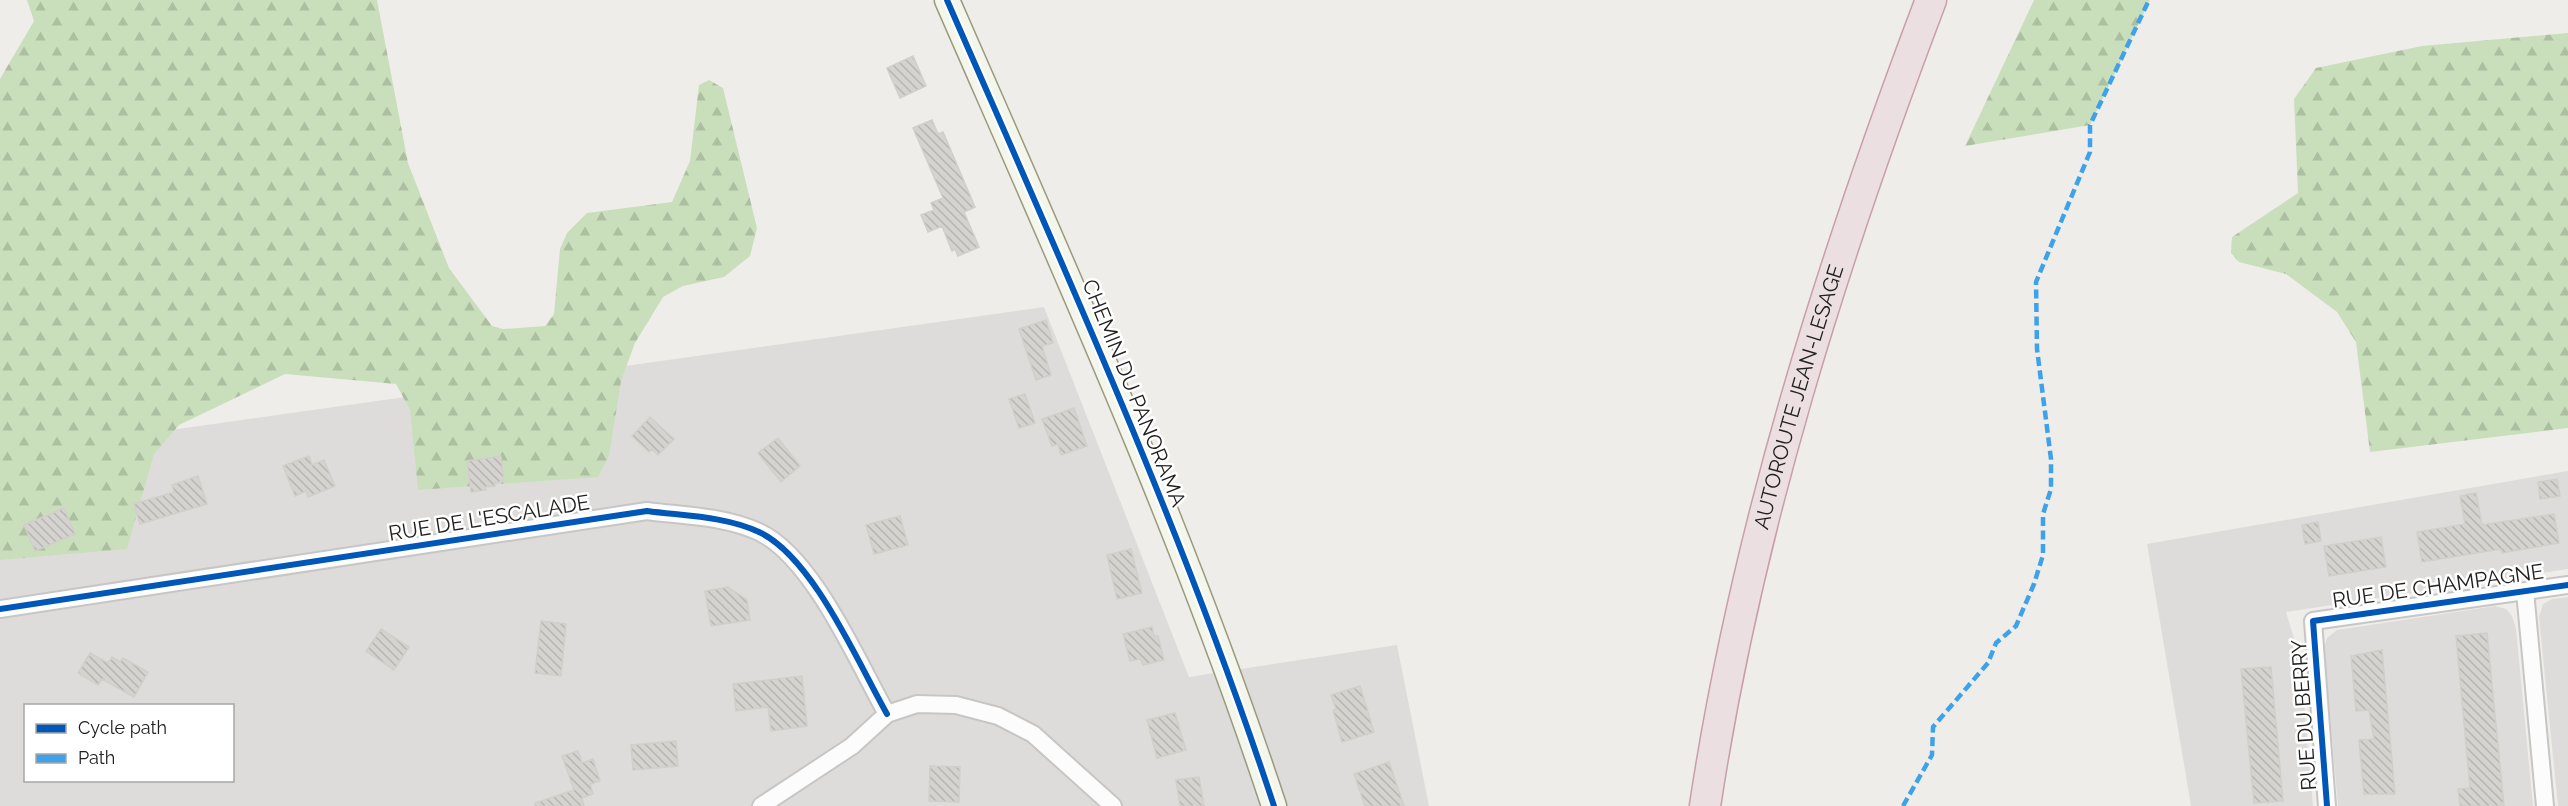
<svg xmlns="http://www.w3.org/2000/svg" width="2568" height="806" viewBox="0 0 2568 806" font-family="Raleway,sans-serif">
  <defs>
    <pattern id="forest-firs" width="22" height="20" patternUnits="userSpaceOnUse" patternTransform="scale(1.5)"><rect width="22" height="20" fill="#c9dfbc"/><path d="M5 1l3.5 6h-7zM16 11l3.5 6h-7z" fill="#acbfa1"/></pattern>
    <pattern id="building-back-hatch" width="6" height="6" patternUnits="userSpaceOnUse" patternTransform="scale(1.5)"><rect width="6" height="6" fill="#d5d3d0"/><path d="M-1 5l2 2M0 0l6 6M5-1l2 2" fill="none" stroke="#b7b5b2"/></pattern>
  </defs>
  <rect width="100%" height="100%" fill="#efede9"/>
  <!-- residential -->
  <path fill="#dedcda" fill-rule="evenodd" d="M1044 307 1189 677 1397 645 1429 806H0V454ZM26 706H232V780H26Z
    M2568 471V569L2286 612 2300 658 2313 806H2191L2147 544Z
    M2568 597V806H2558L2539 617 2543 604 2552 599Z
    M2495 606 2506 609 2512 616 2516 629 2533 806H2338L2324 648 2327 638 2337 630Z"/>
  <!-- forest -->
  <path fill="url(#forest-firs)" d="M27 0H377L408 163 449 268 492 326 503 329 545 326 554 314 560 249 567 233 587 213 672 202 690 161 699 85 709 80 723 88 757 228 750 256 724 277 683 286 663 297 635 343 621 381 609 456 598 477 418 490 410 410 396 384 285 374 179 425 154 454 127 549 0 560V79L34 21Z
    M2034 0H2150L2090 125 1965 146Z
    M2568 33V428L2370 452 2356 342 2337 312 2286 274 2239 262 2231 253 2232 237 2298 193 2294 99 2316 68 2422 46Z"/>
  <!-- building -->
  <path fill="url(#building-back-hatch)" stroke="#d2ceca" stroke-width="1.5" d="M913 56 926 86 900 98 887 68Z
    M932 120 938 134 943 132 975 207 964 212 979 247 958 256 955 249 952 251 942 226 928 232 921 215 934 210 931 203 943 198 913 128Z
    M1046 320 1053 343 1042 346 1051 375 1036 380 1019 329Z
    M1025 394 1035 423 1019 428 1009 399Z
    M1074 408 1087 446 1061 455 1058 444 1052 446 1042 419Z
    M650 417 674 439 658 455 652 449 649 452 632 436Z
    M778 438 800 466 781 482 758 453Z
    M309 456 312 465 324 460 335 486 308 497 306 491 295 496 283 466Z
    M501 456 504 481 494 483 495 486 485 487 486 490 471 492 467 461Z
    M198 476 207 504 140 524 134 504 174 492 172 485Z
    M2557 479 2560 496 2540 499 2538 482Z
    M2476 493 2482 525 2554 514 2559 543 2502 553 2501 549 2422 562 2417 532 2465 524 2460 496Z
    M64 508 75 534 35 551 24 525Z
    M900 516 908 545 874 554 866 525Z
    M2318 522 2321 541 2305 544 2302 525Z
    M2381 537 2386 567 2329 576 2324 546Z
    M1131 549 1142 593 1117 599 1107 555Z
    M728 587 747 600 750 620 711 626 705 591Z
    M541 621 566 624 561 676 535 673Z
    M1152 627 1154 636H1158L1164 660 1143 665 1141 659 1130 661 1123 634Z
    M381 629 409 647 394 670 366 651Z
    M2487 633 2504 806H2460L2458 789 2470 788 2456 636Z
    M2382 650 2395 794H2364L2359 740 2374 739 2369 710 2356 711 2351 656Z
    M90 653 108 663 112 657 120 662 123 658 148 672 134 697 102 679 98 685 78 673Z
    M2271 667 2283 801 2254 803 2241 669Z
    M802 676 807 726 771 731 768 707 736 711 733 684Z
    M1360 686 1374 732 1342 742 1333 710 1336 709 1331 695Z
    M1175 713 1186 750 1157 758 1147 720Z
    M676 741 678 766 633 770 631 745Z
    M578 751 582 763 593 759 600 781 590 784 593 794 582 798 584 806H535V803L574 790 562 756Z
    M1389 762 1404 806H1365L1354 774Z
    M930 766 960 767 959 802 929 801Z
    M1199 777 1204 806H1180L1176 780Z"/>
  <g fill="none" stroke-linecap="round" stroke-linejoin="round">
    <!-- street casing -->
    <g stroke="#c7c6c5" stroke-width="20">
      <path id="street" d="M2525 591 2545 806
        M0 609 647 511C684 516 725 516 759 532 813 557 858 663 887 714
        M761 806 852 746 887 714 917 704 956 705 998 716 1033 734 1113 806
        M2327 806 2313 621 2568 585"/>
    </g>
    <!-- secondary casing -->
    <g stroke="#999a7f" stroke-width="27">
      <path id="secondary" d="M947 0C1063 266 1183 530 1274 806"/>
    </g>
    <!-- highway casing -->
    <g stroke="#c79eaa" stroke-width="33">
      <g id="highway">
        <path id="s1" d="M1705 806C1747 529 1832 261 1931 0"/>
      </g>
    </g>
    <!-- street -->
    <use href="#street" stroke="#fdfcfc" stroke-width="16"/>
    <!-- secondary -->
    <use href="#secondary" stroke="#f4f5eb" stroke-width="24"/>
    <!-- highway -->
    <use href="#highway" stroke="#ecdfe1" stroke-width="30"/>
    <!-- quiet -->
    <path stroke="#3da2ea" stroke-width="4.5" stroke-dasharray="9 4.5" stroke-linecap="butt" d="M1903 806 1932 755 1933 727 1988 663 1996 643 2016 626 2034 584 2043 555V514L2051 489V459L2037 349 2036 282 2090 152V125L2149 0"/>
    <!-- cycleway casing -->
    <g stroke="#fff" stroke-width="10">
      <path id="cycleway" d="M947 0C1063 266 1183 530 1274 806
        M0 609 647 511C684 516 725 516 759 532 813 557 858 663 887 714
        M2327 806 2313 621 2568 585"/>
    </g>
    <!-- cycleway -->
    <use href="#cycleway" stroke="#0057b8" stroke-width="6"/>
  </g>
  <g text-anchor="middle" stroke-width="5" stroke-linejoin="round" paint-order="stroke">
    <!-- street labels -->
    <g font-size="21" fill="#202020" stroke="#fff">
      <text transform="translate(1134 393) rotate(68)" y="7">CHEMIN DU PANORAMA</text>
      <text dy="7" stroke="none"><textPath href="#s1" startOffset="420">AUTOROUTE JEAN-LESAGE</textPath></text>
      <text transform="translate(489 518) rotate(-9)" y="7">RUE DE L'ESCALADE</text>
      <text transform="translate(2438 586) rotate(-8)" y="7">RUE DE CHAMPAGNE</text>
      <text transform="translate(2304 715) rotate(-94)" y="7">RUE DU BERRY</text>
    </g>
  </g>
  <!-- legend -->
  <rect x="24" y="704" width="210" height="78" fill="#ffffff" stroke="#a6a6a6" stroke-width="1.5"/>
  <rect x="36" y="724" width="30" height="9" fill="#0057b8" stroke="#a6a6a6" stroke-width="1.5"/>
  <text x="78" y="734" font-size="18" fill="#202020">Cycle path</text>
  <rect x="36" y="754" width="30" height="9" fill="#3da2ea" stroke="#a6a6a6" stroke-width="1.5"/>
  <text x="78" y="764" font-size="18" fill="#202020">Path</text>
</svg>
